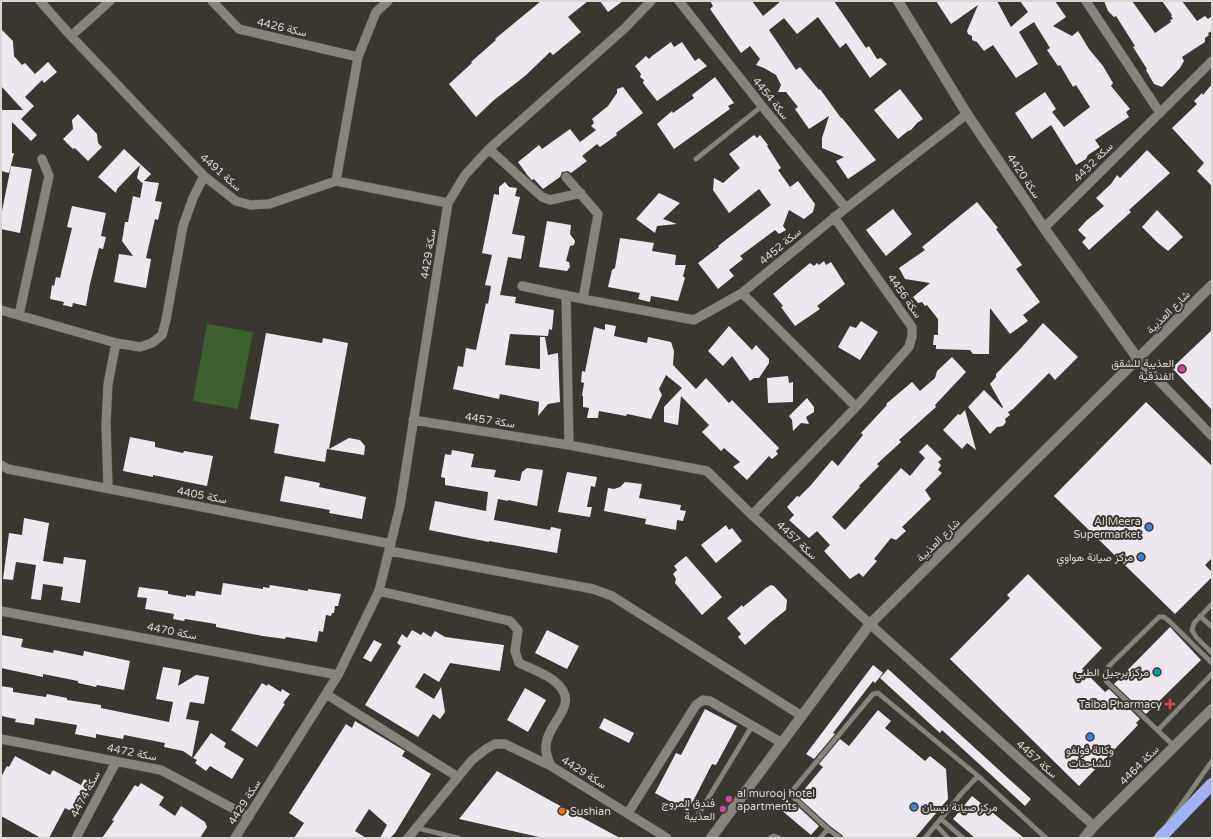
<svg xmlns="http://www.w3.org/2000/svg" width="1213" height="839" viewBox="0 0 1213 839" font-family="'Varela Round',Vazirmatn,sans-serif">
  <rect width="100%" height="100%" fill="#393730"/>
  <!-- green -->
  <path fill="#3c612e" d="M207 324 253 332 238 409 193 401Z"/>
  <!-- building -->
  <path fill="#ede8f0" d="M541 1H588L568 17 581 32 553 55 550 52 525 76 494 100 476 117 449 84 472 63 471 62 496 40 495 39Z
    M600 1H623L608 12Z
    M710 1H752L763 16 781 1H834L866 48 869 46 877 59 881 58 887 64 870 78 846 43 840 48 818 17 797 34 784 18 769 30 796 70 800 67 819 90 820 89 841 118H842L876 160 848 179 836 161 844 157 822 148V138L829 116 809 129 795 109 798 107 786 92H778L781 85 776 75 764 68 756 65 760 59 750 46 741 53 710 9 713 6Z
    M936 1H997L1011 27 1028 12 1020 1H1055L1066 17 1053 26 1072 36 1078 31 1089 49 1103 66 1113 83 1111 86 1130 109 1126 112 1129 117 1095 140 1100 147 1088 155 1086 159 1076 165 1051 125 1032 139 1015 113 1045 92 1056 109 1052 112 1064 127 1090 107 1076 85 1073 87 1060 65 1058 66 1047 50 1050 48 1034 22 1019 32 1038 64 1016 78 993 45 984 51 977 42 972 40V36L968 34 967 31 978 5 951 24Z
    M1104 1H1132L1155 33 1171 22 1170 20 1173 19 1171 16 1172 15 1162 1H1182L1197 21 1205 16 1208 19 1212 16V31L1208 33 1209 35 1205 38V42L1182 57 1184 61 1180 68 1162 87 1154 84 1146 70 1147 69 1133 47 1135 46 1116 16 1114 17 1108 11Z
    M1 29 13 41 14 56 22 65 25 63 35 74 48 62 57 72 44 83 42 80 25 97 34 106 21 119 37 135 31 141 12 122V153H14L9 173 1 171V110H23L1 86Z
    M671 42 674 47 682 42 695 61 699 58 707 66 657 101 643 83 644 80 640 77 641 74 635 66 646 56 649 59 652 56Z
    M715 77 734 103 728 106 730 109 674 149 657 124 672 111 673 113 694 98 692 95Z
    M1212 84V186L1197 171 1204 163 1172 128 1197 104 1194 101 1202 93 1203 95Z
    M623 87 643 113 616 133 617 135 600 147 597 144 582 156 587 161 571 173 568 171 562 172 560 177 543 189 534 179 532 180 528 176 518 162 539 145 542 149 570 129 580 142 596 130 591 126 594 123 592 119 608 106 617 93V89Z
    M900 89 923 119 917 123 911 130 908 131 898 139 874 110Z
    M78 114 97 134 98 143 102 147 88 161 75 148 73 149 63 139 73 129 72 120Z
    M754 135 757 138 760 135 768 145 767 146 781 168 778 170 790 187 798 181 815 204 813 212 804 219 789 210 783 226 786 230 779 234 775 230 740 256 743 259 729 270 734 276 718 289 698 263 719 247 718 246 771 205 759 189 729 213 713 190 714 178 723 183 740 168 729 154Z
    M124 149 151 174 144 181 159 183 155 201 162 202 158 220 155 219 146 258 151 259 146 288 114 282 119 254 133 256 122 241 125 222H128L133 196 140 198 143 182 142 183 137 178 140 165 117 189 116 193 98 177Z
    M1147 150 1170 173 1129 210 1131 212 1089 250 1082 242 1086 238 1078 230 1086 221 1104 206 1096 198 1111 184 1117 175 1120 178Z
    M11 166 32 169 20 233 1 229V216Z
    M505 182 509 187 517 188 515 196 520 197 512 234 525 236 521 259 508 257 500 295 516 297 515 303 554 310 552 330 549 329 548 336 510 334 505 365 540 369V337H545L548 355 558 353 560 402 548 404 538 416 539 402 500 394 499 399 453 389 458 366 463 367 466 348 476 350 486 303 488 304 491 286 485 285 492 255 482 253 494 194 499 195V187Z
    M659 193 680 203 663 219 677 224 657 226 655 233 636 219Z
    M977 202 998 228 996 229 1022 265 1016 269 1040 302 1023 315 1028 321 1010 334 990 308 989 354H973L970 350 936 349V345H933L934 335H938V319L927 305 925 306 922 302 918 303 913 297 930 283 905 279 899 268 925 250 922 247Z
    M72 206 106 213 101 236 106 237 103 249 99 248 90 284 86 306 73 303 72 307 63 305 64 302 50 299 52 285 54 286 56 277 60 278 72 228 67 227Z
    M893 209 912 234 886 256 866 230Z
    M1157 210 1183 237 1168 251 1158 243 1142 227Z
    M547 221 571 225 570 234 575 241 574 245 570 246 566 261 569 262 570 267 567 271 539 267Z
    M620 238 654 243 652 251 676 255 675 265H686L683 276 685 278 678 301 651 296 650 302 638 299 640 293 608 287 612 270 615 268Z
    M824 261 826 265 831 262 845 284 817 306 820 309 795 326 781 307 783 306 773 294 810 263 814 266 817 263 819 265Z
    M861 321 878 332 860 360 838 347 850 326 856 328Z
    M1043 323 1078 357 1055 380 1049 373 1013 409 1008 412 1010 415 1005 419 1006 422 1003 426 997 427 990 434 968 407 984 390 1002 408 1003 407 990 384 996 377V374L1022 347Z
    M605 324 616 326 614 336 647 343 648 337 671 342 674 351 673 365 696 389 706 378 729 403 732 400 779 448 776 451 778 454 772 459 769 456 747 480 733 467 740 462 724 448 721 451 702 432 709 425 681 396 678 425 664 422V407L682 388 666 375 659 389 662 395 651 419 627 414 626 416 599 411 598 418H587L589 408 583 407V396H582L584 383 581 382 582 371 585 372 594 327 605 330Z
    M729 326 752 350 756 345 769 359V363L759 378H754L750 381 732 356 723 366 708 351Z
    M1212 330V410L1172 368Z
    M266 333 322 343 323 338 348 343 329 449 349 438 360 440 365 446 364 455 327 449 325 462 274 453 279 424 250 419Z
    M952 357 966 372 935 405 936 407 899 440 901 442 877 464 879 466 859 486 860 487 832 517 845 530 901 468 910 476 925 458 919 452 927 444 942 459 938 462 941 465 938 470 942 473 925 490 931 499 902 527 906 531 896 540 891 538 874 559 877 561 863 577 859 573 850 579 824 551 830 545 817 531 809 538 789 520 794 515 787 507 797 496 799 497 811 485 832 460 838 466 863 435 861 433 887 405 886 404 912 382 920 391 935 378 937 371Z
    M788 376 789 383 793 382V402L768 403 767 378Z
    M807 398 814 407V412L806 417 809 424 801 423 793 431 792 420 789 416Z
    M1146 402 1212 466V558L1205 565 1212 572V577L1175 614 1054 496Z
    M965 410 976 450 967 443 962 449 943 430 958 414 960 415Z
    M130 437 155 442V447L183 453 184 451 213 456 207 486 153 475V477L123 471Z
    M452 450 474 454 471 467 496 470 494 477 520 481 522 472 527 468 543 470 537 506 508 500V501L498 499 494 520 550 530 551 527 561 529 557 553 489 541V542L429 530 435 501 486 511 488 492 445 485V478L441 477 445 454 451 455Z
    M567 472 597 477 595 487 591 486 587 507H592L590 517 558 512Z
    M285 476 320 483 319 487 366 497 362 519 329 513 330 510 280 501Z
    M625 482 642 484 639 498 681 505 680 510 686 511 683 521 677 520 676 530 645 524 646 519 604 511 608 488 614 489 620 487Z
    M24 518 49 523 43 561 63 564 64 557 86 560 80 603 61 600 63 587 43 584 41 600 31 599 36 565 16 562 13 580 3 579 9 533 22 535Z
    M726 525 729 530 732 528 742 541 716 563 701 545Z
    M686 556 722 597 702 615 675 583 676 579 673 574 677 570 674 566Z
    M1028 574 1102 648 1082 669 1105 692 1109 689 1140 719 1136 723 1138 725 1079 786 950 659 1010 598 1007 595Z
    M223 583 263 589V587L269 588 270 585 308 591V589L341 594 338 606H335L334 613H332L331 616 326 615 323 632 319 631 317 642 286 637 285 639 263 636 216 627V624L185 619 184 621 173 619 174 614 145 609 147 598 137 597 139 587 168 591V594L186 597V595L195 596 196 591 221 595Z
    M771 585 774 586 787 600 786 610 772 621 745 645 738 637 741 634 727 618 742 605 743 607 766 588Z
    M1170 627 1201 660 1146 714 1114 684Z
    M412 630 421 635 423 632 431 637 435 631 445 637 504 645 500 671 450 663 439 682 424 673 415 687 434 699 441 687 445 712 440 719 433 714 418 737 365 705 401 646 397 643 402 634 407 638Z
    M547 630 579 646 567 669 535 653Z
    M1 635 23 639 21 647 53 653 54 650 83 656 84 651 130 661 124 690 97 685 96 687 78 683V681L43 674V677L1 668Z
    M374 640 382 644 371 662 363 658Z
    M873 665 883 673 875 683 873 681 833 733 835 734 814 759 806 754Z
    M163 667 181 670 178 686 196 675 209 677 204 704 190 702 186 719 199 721 192 757 183 751 164 747 165 743 124 735 123 739 96 734V738L75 734 77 725 35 718 34 725 15 722 16 719 1 716V686L13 688V692L46 697 47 694 67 698V700L101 705V708L169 722 173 702 156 699Z
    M888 669 1031 799 1025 806 942 730 940 733 880 678Z
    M262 683 267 686 268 684 281 692 282 689 290 694 283 703 285 704 257 747 231 730Z
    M525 688 546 700 528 732 507 720Z
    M705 709 737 726 716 765 712 764 688 811 655 793 676 753 681 755Z
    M878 710 891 721 885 728 925 761 930 756 946 769 948 799 915 838H844L842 835 830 826 798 797 823 767 819 764 840 739 849 746Z
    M604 718 634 733 629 743 599 728Z
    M355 721 405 751 402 756 431 774 395 833 390 838H380L387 825 369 809 355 831 366 838H294L304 823 289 813 346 724 352 728Z
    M211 733 226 743 224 747 244 759 232 779 210 766 206 771 195 763 197 760 193 758Z
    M15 756 50 775 53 770 81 785 84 779 93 784 77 814 65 808 49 838H41L1 816V777L7 766 9 767Z
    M497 771 553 802 620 838H543L459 819Z
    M141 783 164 797 159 805 175 816 181 806 205 822 207 827 200 838H102L114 821 112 820 135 785 138 787Z
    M972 796 1024 838H975L953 819Z
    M787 800 792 804 794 803 819 826 811 835 780 809Z"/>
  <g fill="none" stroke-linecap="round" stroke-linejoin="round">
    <!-- lane casing -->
    <g stroke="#54534c" stroke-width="5.5">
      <path id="lane" d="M696 159 762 106
        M1212 604 1194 623 1192 630 1196 637 1212 653
        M1200 616 1212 627
        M1158 730 1212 674
        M1174 746 1106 681V675L1109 666 1159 617H1164L1168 620 1212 663
        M698 815 752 726
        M941 819 963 838
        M1169 822 1212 761
        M936 825 948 838
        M417 828 458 838
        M828 829 840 838
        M770 838 773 836 779 838
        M820 838 828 829 791 795 792 791 873 694 878 693 978 776
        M925 838 962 793 978 776 1046 838"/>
    </g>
    <!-- street casing -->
    <g stroke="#54534c" stroke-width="10">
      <path id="street" d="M40 1 71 36 204 176 236 201 251 205 269 204 336 181 448 203
        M212 1 239 29 358 57
        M679 1 762 106 846 208
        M1086 1 1160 113
        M71 36 110 1
        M489 149 542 197 550 200 581 193
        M566 177 598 214 583 299
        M336 181 358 57 376 12 388 1
        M1044 228 1212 61
        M522 286 583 299 694 320 742 293 846 208 967 114
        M742 293 856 407
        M566 295 569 445
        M1 310 116 343 140 347 152 343 162 335 166 320 183 226 193 198 204 176
        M19 315 49 176 42 159
        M1138 359 1212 436
        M413 420 569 445 707 471 752 515 870 624 1094 826
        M1 465 8 469 391 544
        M108 488 106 424 108 384 116 343
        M752 515 856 407 909 347 912 336V327L834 217
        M390 551 593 589 612 596 802 716
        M379 591 510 621 518 630 515 651 519 663C530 668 544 673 553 680 584 704 548 720 546 745 545 753 548 759 551 766L667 838
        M1 611 338 675
        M326 694 458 777
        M1 739 161 770 249 817
        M628 813 696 705 703 700 710 701 782 743
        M76 838 116 762
        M235 838 338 675 379 591 400 506 448 203 465 175 489 149 625 28 651 1
        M408 838 472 760 486 749 495 744H505L551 766"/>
    </g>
    <!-- secondary casing -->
    <g stroke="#54534c" stroke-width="11">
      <path id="secondary" d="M898 1 967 114 1044 228 1138 359
        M711 838 870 624 1212 285
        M1084 838 1094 826 1212 709"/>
    </g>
    <!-- highway casing -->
    <g stroke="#54534c" stroke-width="13">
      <path id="highway" d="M1160 838 1212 784"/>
    </g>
    <!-- lane -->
    <use href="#lane" stroke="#86847c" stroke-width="4.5"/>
    <!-- street -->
    <use href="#street" stroke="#86847c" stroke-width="9"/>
    <!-- secondary -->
    <use href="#secondary" stroke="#86847c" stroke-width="10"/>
    <!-- highway -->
    <use href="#highway" stroke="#a1b1f5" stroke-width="12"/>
  </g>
  <!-- markers -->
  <g fill="#d1479c" stroke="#393730" stroke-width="1.5">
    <circle cx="1182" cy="369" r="4"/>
    <circle cx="729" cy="799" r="4"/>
    <circle cx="723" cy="809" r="4"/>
  </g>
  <g fill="#3f7fe0" stroke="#393730" stroke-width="1.5">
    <circle cx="1149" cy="527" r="4"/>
    <circle cx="1141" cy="557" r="4"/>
    <circle cx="1090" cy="737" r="4"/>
    <circle cx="914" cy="807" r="4"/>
  </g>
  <circle fill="#0f9aa8" stroke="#393730" stroke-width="1.5" cx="1157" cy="672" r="4"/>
  <path fill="#e0444e" stroke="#393730" stroke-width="1.5" d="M1168 698h4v4h4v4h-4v4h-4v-4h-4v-4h4z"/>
  <circle fill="#e8710a" stroke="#393730" stroke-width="1.5" cx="562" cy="811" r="4"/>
  <g text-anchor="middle" stroke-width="4" stroke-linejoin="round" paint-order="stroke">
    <!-- street labels -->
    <g font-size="11" fill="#d8d7d3" stroke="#393730">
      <text transform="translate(282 27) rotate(13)" y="4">سكة 4426</text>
      <text transform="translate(771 98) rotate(51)" y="4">سكة 4454</text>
      <text transform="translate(1093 162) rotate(-45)" y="4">سكة 4432</text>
      <text transform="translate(221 172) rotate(41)" y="4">سكة 4491</text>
      <text transform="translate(1024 176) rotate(56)" y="4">سكة 4420</text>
      <text transform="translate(780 246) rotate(-40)" y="4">سكة 4452</text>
      <text transform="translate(428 254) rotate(-81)" y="4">سكة 4429</text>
      <text transform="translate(905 296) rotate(55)" y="4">سكة 4456</text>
      <text transform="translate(1168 312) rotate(-45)" y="4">شارع العذيبة</text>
      <text transform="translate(490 420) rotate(9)" y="4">سكة 4457</text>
      <text transform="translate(202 495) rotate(11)" y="4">سكة 4405</text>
      <text transform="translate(797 540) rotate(43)" y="4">سكة 4457</text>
      <text transform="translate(938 540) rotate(-45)" y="4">شارع العذيبة</text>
      <text transform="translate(172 631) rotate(11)" y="4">سكة 4470</text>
      <text transform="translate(132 752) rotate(11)" y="4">سكة 4472</text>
      <text transform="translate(1037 759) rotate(42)" y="4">سكة 4457</text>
      <text transform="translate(1139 765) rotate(-45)" y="4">سكة 4464</text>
      <text transform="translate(584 772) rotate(32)" y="4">سكة 4429</text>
      <text transform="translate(85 794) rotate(-62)" y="4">سكة 4474</text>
      <text transform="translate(244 802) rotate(-58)" y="4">سكة 4429</text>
    </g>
    <!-- poi labels -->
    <g font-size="11" fill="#d8d7d3" stroke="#393730" text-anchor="end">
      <text x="1174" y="367">العذيبة للشقق<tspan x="1174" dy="13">الفندقية</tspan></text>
      <text x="1141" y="525">Al Meera<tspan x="1141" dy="13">Supermarket</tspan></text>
      <text x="1133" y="561">مركز صيانة هواوي</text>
      <text x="1149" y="676">مركز برجيل الطبي</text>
      <text x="1162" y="708">Taiba Pharmacy</text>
      <text x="1090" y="754" text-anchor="middle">وكالة فولفو<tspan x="1090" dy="13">للشاحنات</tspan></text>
      <text x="737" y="797" text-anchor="start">al murooj hotel<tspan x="737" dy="13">apartments</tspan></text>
      <text x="715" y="807">فندق المروج<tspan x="715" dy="13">العذيبة</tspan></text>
      <text x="922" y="811" text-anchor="start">مركز صيانة نيسان</text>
      <text x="570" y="815" text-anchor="start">Sushian</text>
    </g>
  </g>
  <!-- border -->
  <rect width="1213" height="839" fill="none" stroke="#d8d7d3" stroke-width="4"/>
</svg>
